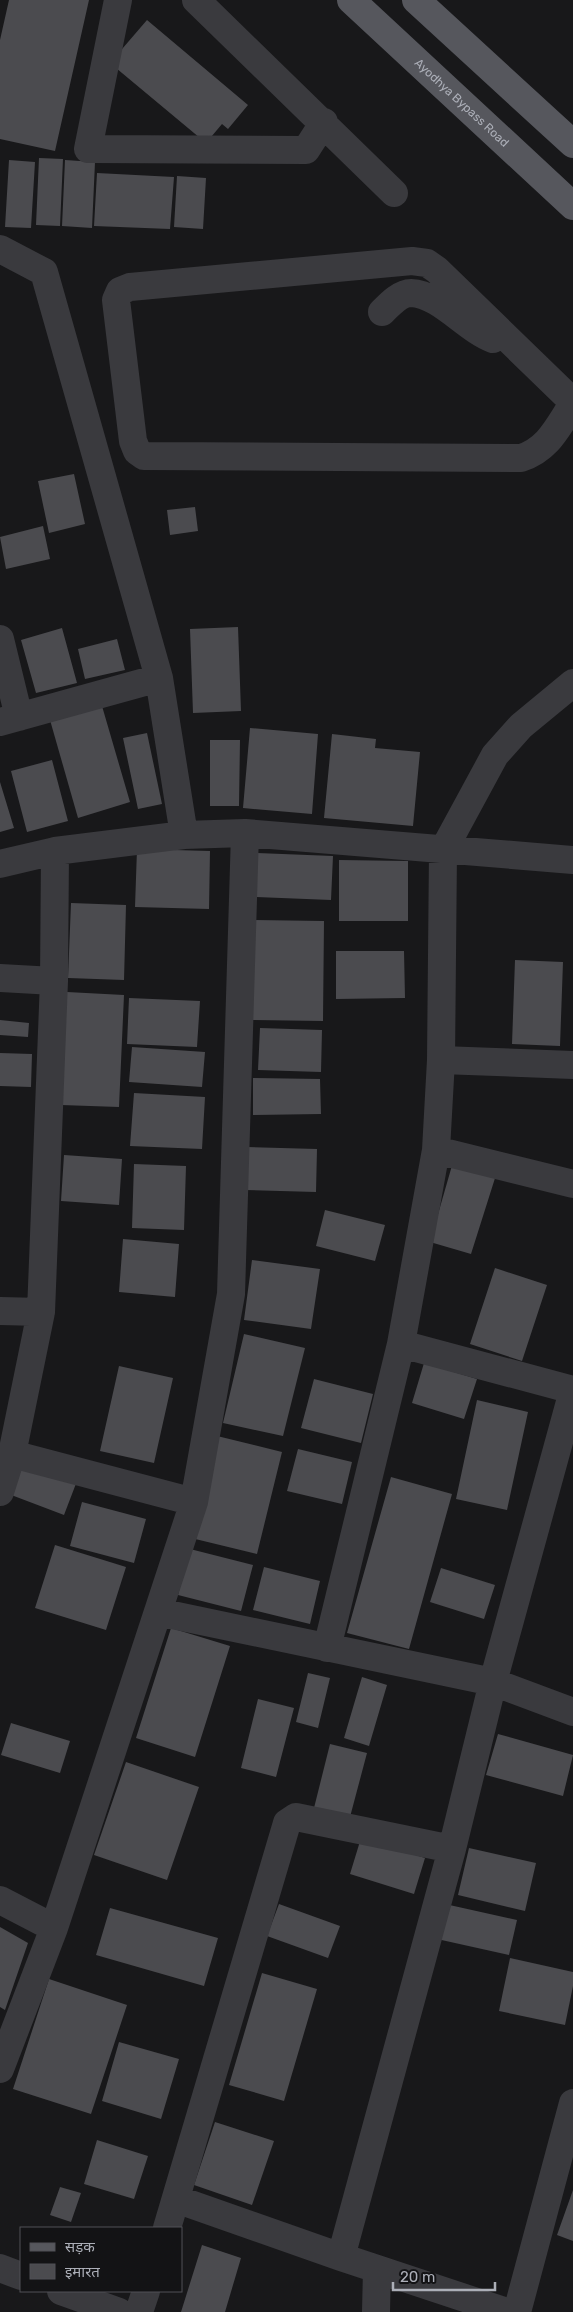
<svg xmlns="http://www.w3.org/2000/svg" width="573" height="2312" viewBox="0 0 573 2312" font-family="Rubik,'Noto Sans Devanagari',sans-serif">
  <rect width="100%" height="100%" fill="#18181a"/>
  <!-- building -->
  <path fill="#4b4b4f" d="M9 0H89L55 151 0 139V40Z
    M147 20 248 105 228 129 222 124 206 143 110 63Z
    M39 158 63 159 60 226 36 225Z
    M9 160 35 162 31 228 5 227Z
    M65 160 95 162 92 228 62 226Z
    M97 173 174 177 170 229 94 226Z
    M177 176 206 178 203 229 174 227Z
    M74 474 85 524 49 533 38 481Z
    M195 507 198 531 170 535 167 510Z
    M43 526 50 559 6 569 0 537Z
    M238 627 241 711 193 713 190 629Z
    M62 628 77 683 36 693 21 640Z
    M117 639 125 670 85 679 78 649Z
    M102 706 130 802 78 818 50 720Z
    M250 728 318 734 312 814 243 808Z
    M147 733 162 804 138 809 123 738Z
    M332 734 376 739 375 748 420 752 413 826 324 818Z
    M210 740H240L239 806H210Z
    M52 760 68 821 27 832 11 771Z
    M0 782 14 828 0 832Z
    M137 849 210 851 209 909 135 907Z
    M257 853 333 856 331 900 256 897Z
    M339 860 408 861V921H339Z
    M71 903 126 905 124 980 68 978Z
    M253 920 324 921 323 1021 251 1020Z
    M336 951H404L405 998 336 999Z
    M515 960 563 962 560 1046 512 1044Z
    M67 992 124 995 119 1107 61 1105Z
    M129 998 200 1001 197 1047 127 1044Z
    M0 1020 29 1023 28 1037 0 1035Z
    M260 1028 322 1030 321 1072 258 1070Z
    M132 1047 205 1052 202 1087 129 1082Z
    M0 1053 32 1054 31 1087 0 1086Z
    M253 1078 320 1079 321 1114 253 1115Z
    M134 1093 205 1097 202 1149 130 1146Z
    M246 1147 317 1149 316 1192 245 1190Z
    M64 1155 122 1159 119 1205 61 1201Z
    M453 1162 496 1175 471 1254 430 1242Z
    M134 1164 186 1166 184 1230 132 1228Z
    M325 1210 385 1225 375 1261 316 1246Z
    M123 1239 179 1244 175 1297 119 1292Z
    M252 1260 320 1269 311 1329 244 1320Z
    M495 1268 547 1285 522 1361 470 1344Z
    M244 1334 305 1348 283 1436 223 1423Z
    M424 1363 477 1379 464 1419 412 1403Z
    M119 1366 173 1378 154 1463 100 1451Z
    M314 1379 373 1394 361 1443 301 1428Z
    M477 1400 528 1412 507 1510 456 1499Z
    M213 1435 282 1452 257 1554 187 1537Z
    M298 1449 352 1462 342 1504 287 1491Z
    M18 1459 77 1481 64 1515 6 1493Z
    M391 1477 452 1494 409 1649 347 1633Z
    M82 1502 146 1519 134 1563 70 1546Z
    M55 1545 126 1567 106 1630 35 1608Z
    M190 1549 253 1565 241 1611 178 1595Z
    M264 1567 320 1581 310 1624 253 1610Z
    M441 1568 495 1585 484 1619 430 1602Z
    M171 1628 230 1646 195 1757 136 1738Z
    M308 1673 330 1678 318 1728 296 1722Z
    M362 1677 387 1685 369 1746 344 1738Z
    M258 1699 294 1708 276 1777 241 1768Z
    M11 1723 70 1741 60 1773 1 1755Z
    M498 1734 573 1755 563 1796 486 1775Z
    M330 1744 367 1753 350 1817 314 1808Z
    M126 1762 199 1787 167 1880 94 1855Z
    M361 1838 425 1858 414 1894 350 1874Z
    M469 1848 536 1863 525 1911 458 1895Z
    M279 1904 340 1926 328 1958 267 1936Z
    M445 1904 517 1920 509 1955 437 1939Z
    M110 1908 218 1938 204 1986 96 1955Z
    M0 1927 28 1943 5 2010 0 2007Z
    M510 1958 573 1972V1986L565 2025 499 2011Z
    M262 1973 317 1989 284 2101 229 2085Z
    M49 1979 127 2005 91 2114 13 2089Z
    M119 2042 179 2059 161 2119 102 2101Z
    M215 2122 274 2141 252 2205 194 2185Z
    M97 2140 148 2156 134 2199 84 2184Z
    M60 2187 81 2193 71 2222 50 2215Z
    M573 2190V2241L557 2235Z
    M202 2245 241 2258 225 2312H181Z"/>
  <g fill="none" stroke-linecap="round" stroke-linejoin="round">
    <!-- minor -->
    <path stroke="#3a3a3e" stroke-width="28" d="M118 0 88 149 306 150 324 122
      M196 0 394 193
      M0 249 44 272 159 678 184 835
      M382 312C389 305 400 293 411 293 440 294 466 329 493 339
      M573 402 437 270 427 263 412 261 130 287 120 291 116 300 133 441 137 451 144 456 521 458C549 449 558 426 573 404
      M0 639 19 717
      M0 722 159 678
      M0 864 55 851 184 835 245 833 573 860
      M0 978 54 981
      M441 1060 573 1065
      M436 1150 573 1184
      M0 1311 41 1312
      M401 1344 573 1390
      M12 1454 194 1502
      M0 1492 12 1454 41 1312 54 981 55 851
      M158 1612 493 1682 573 1712
      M327 1648 401 1344 436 1150 441 1060 443 851 495 755 521 726 573 683
      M0 1900 54 1928
      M0 2069 54 1928 194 1502 231 1294 245 833
      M176 2199 341 2257 507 2312
      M167 2228 287 1823 296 1817 452 1849
      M341 2257 452 1849 493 1682 573 1391
      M0 2268 21 2276
      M61 2291 119 2312
      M139 2312 146 2291
      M376 2312 377 2269
      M517 2312 573 2103"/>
    <!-- primary -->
    <g stroke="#56575d" stroke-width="28">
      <path id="s1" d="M351 0 573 206"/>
      <path d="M416 0 573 144"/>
    </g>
  </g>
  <g text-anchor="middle" stroke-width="5" stroke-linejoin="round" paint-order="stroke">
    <!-- street labels -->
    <g font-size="12" fill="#acafb8" stroke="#131315">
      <text dy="4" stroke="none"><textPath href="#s1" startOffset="151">Ayodhya Bypass Road</textPath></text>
    </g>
  </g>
  <!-- legend -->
  <rect x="20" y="2227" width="162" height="65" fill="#131315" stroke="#505156"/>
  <rect x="30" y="2243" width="25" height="8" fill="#56575d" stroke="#505156"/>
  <text x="65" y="2252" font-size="15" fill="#acafb8">सड़क</text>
  <rect x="30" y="2264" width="25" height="15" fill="#4b4b4f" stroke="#505156"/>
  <text x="65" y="2277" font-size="15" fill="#acafb8">इमारत</text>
  <!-- scale -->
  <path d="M393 2282v8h102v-8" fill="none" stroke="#acafb8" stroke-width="2.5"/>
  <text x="400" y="2282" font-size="15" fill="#acafb8" stroke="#131315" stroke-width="4" paint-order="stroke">20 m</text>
</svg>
